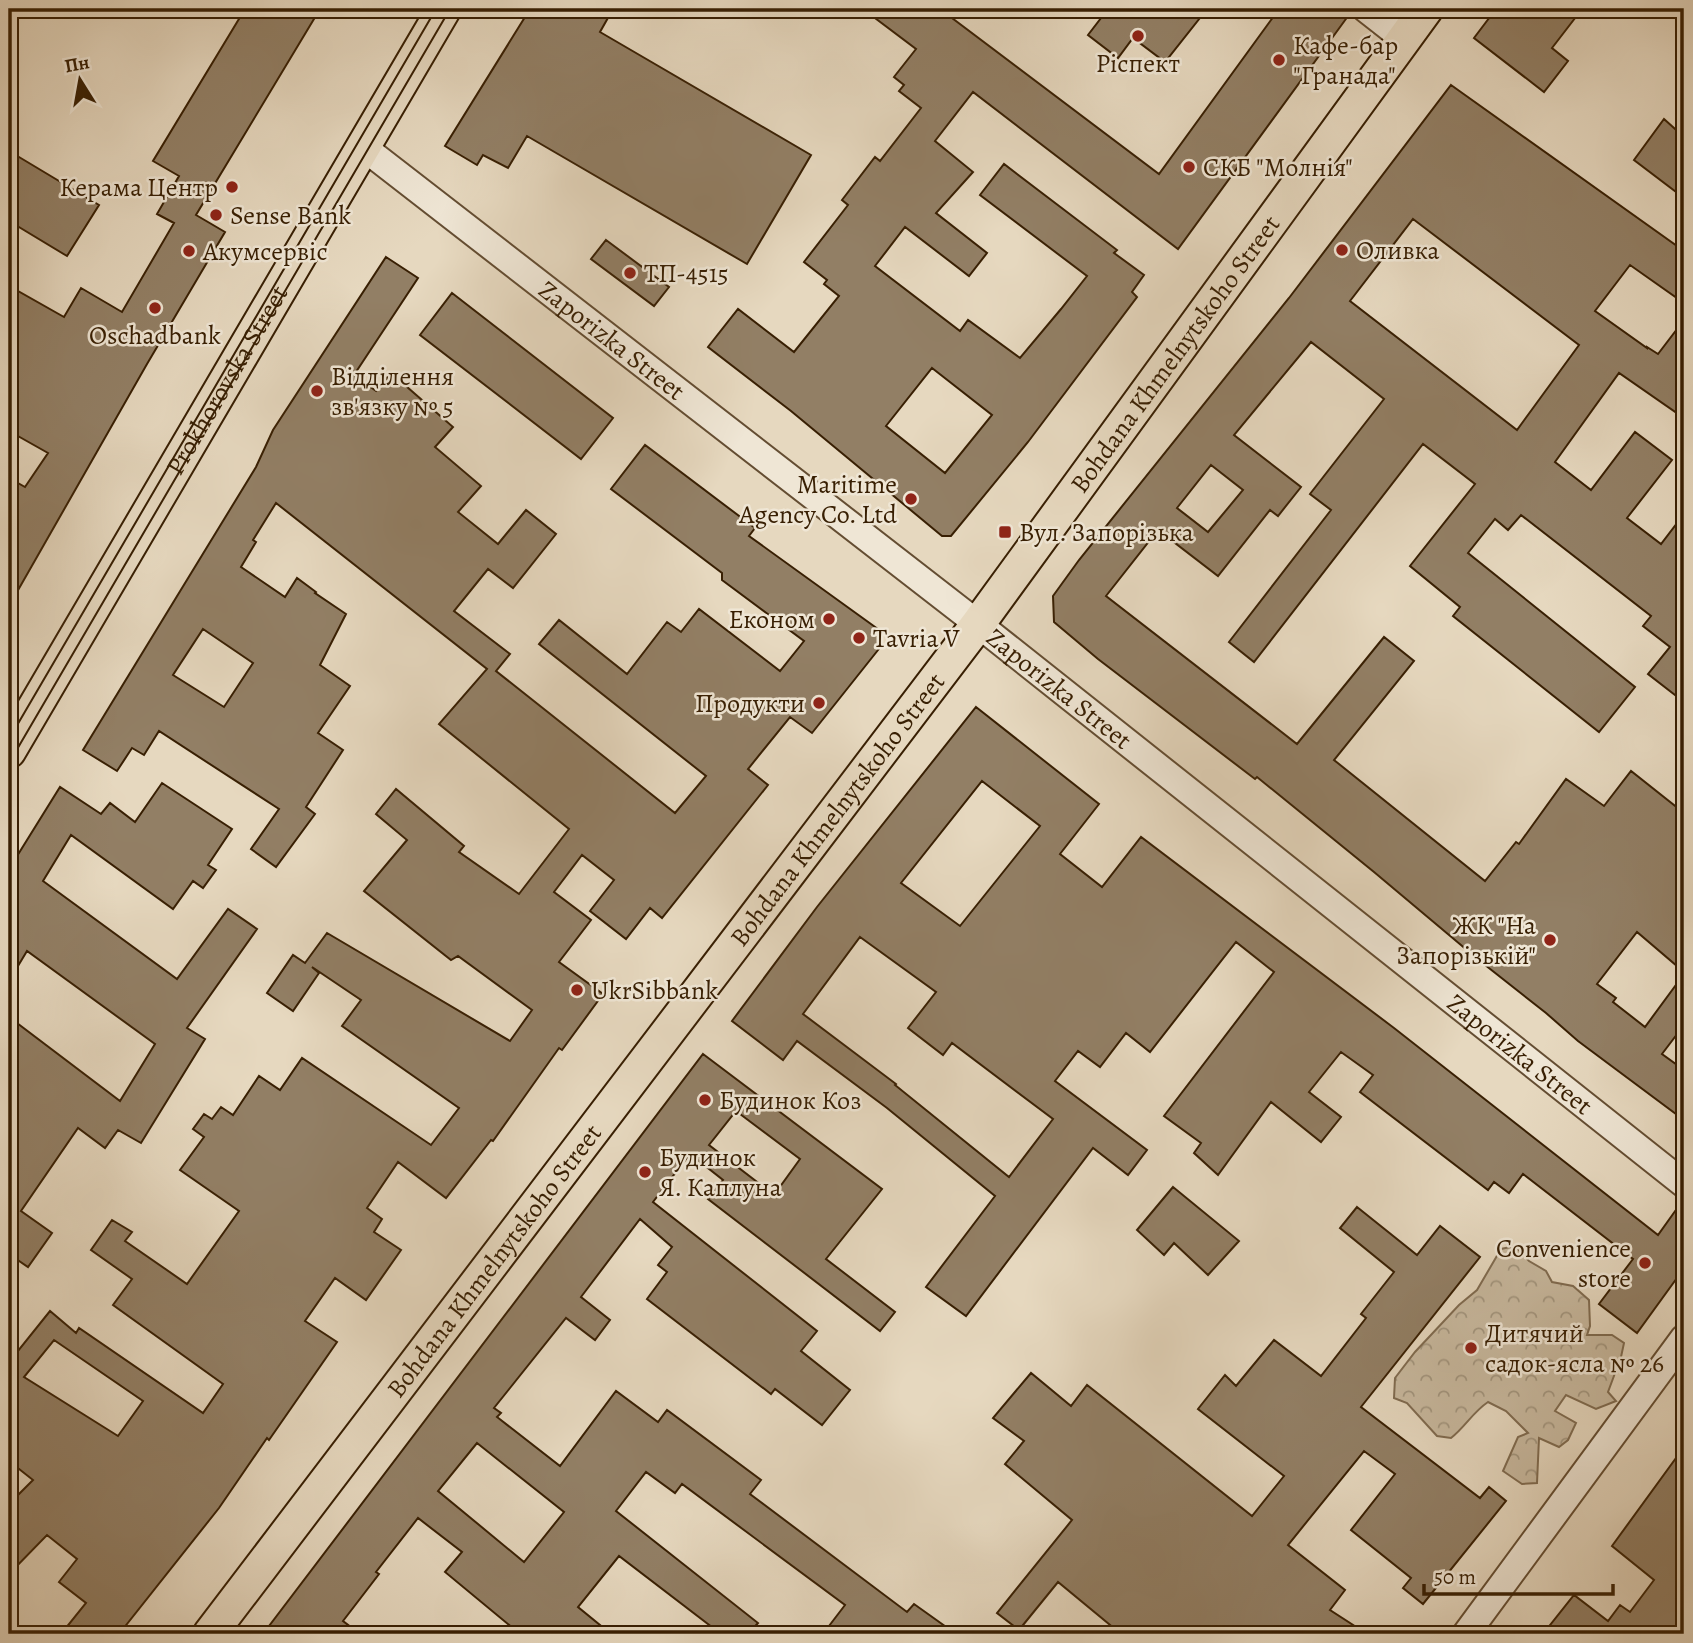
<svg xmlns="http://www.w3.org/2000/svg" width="1693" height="1643" viewBox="0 0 1693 1643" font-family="Alegreya,serif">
  <defs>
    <pattern id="forest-crowns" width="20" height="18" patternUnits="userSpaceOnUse" patternTransform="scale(1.75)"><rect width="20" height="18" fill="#c8b99f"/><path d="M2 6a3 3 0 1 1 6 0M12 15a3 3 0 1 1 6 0" fill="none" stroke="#a3967f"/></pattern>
  </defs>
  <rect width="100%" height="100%" fill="#e6d8bf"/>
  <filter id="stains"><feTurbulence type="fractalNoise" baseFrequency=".00286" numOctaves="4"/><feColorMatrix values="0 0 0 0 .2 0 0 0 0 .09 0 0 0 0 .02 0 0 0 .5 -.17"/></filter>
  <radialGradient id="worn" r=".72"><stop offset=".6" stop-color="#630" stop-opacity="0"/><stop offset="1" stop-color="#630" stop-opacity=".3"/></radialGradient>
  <!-- forest -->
  <path fill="url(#forest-crowns)" stroke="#806c51" stroke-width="2" d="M1515 1246 1529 1261 1546 1271 1552 1282 1573 1286 1589 1300 1590 1326 1587 1335H1612L1624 1343 1621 1357 1608 1392 1616 1401 1596 1409 1566 1395 1555 1411 1576 1423 1568 1440 1559 1447 1539 1438 1537 1483 1522 1484 1503 1471 1518 1437 1528 1433 1506 1411 1488 1402C1473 1412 1465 1427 1451 1438L1437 1436 1407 1403 1394 1398 1395 1378 1415 1352 1459 1305 1477 1290 1501 1249Z"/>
  <!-- building -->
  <path fill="#927f65" stroke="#381f03" stroke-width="2" fill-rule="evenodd" d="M245 9H320L196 215 225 232 147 364 9 606V478L25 487 48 453 9 431V286L64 317 81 288 122 312 174 223 157 214 179 176 153 161Z
    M530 9H613L600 32 811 155 747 264 527 136 508 168 483 155 477 165 445 146Z
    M863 9H940L1159 174 1279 9H1351V12L1178 249 973 92 935 141 973 172 936 213 987 253 969 276 905 227 875 266 960 331 968 320 1020 358 1061 309 1087 276 980 195 1004 164 1117 250 1114 253 1144 275 1132 292 1137 297 1028 442 951 536H942L791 411 708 347 738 309 794 352 839 296 824 284 827 280 804 262 848 205 842 200 875 157 880 161 921 108 899 91 904 85 894 77 916 49ZM932 368 992 415 945 473 886 426Z
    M1108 9H1207L1165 62 1133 38 1118 58 1088 35Z
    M1496 9H1582L1552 48 1568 61 1544 92 1474 38Z
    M1451 85 1684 251V303L1630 265 1595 311 1647 348V347L1658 354 1684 320V418L1619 373 1555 462 1591 490 1635 432 1672 460 1627 518 1661 544 1684 514V702L1648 674 1670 647 1643 626 1651 616 1521 515 1508 530 1495 519 1468 553 1635 687 1599 732 1453 616 1460 607 1410 566 1475 484 1423 444 1254 662 1229 642 1331 510 1310 494 1384 399 1311 342 1234 435 1301 487 1278 516 1270 510 1218 576 1158 530 1106 596 1297 744 1384 637 1414 661 1334 760 1485 881 1516 842 1519 844 1566 779 1604 806 1631 771 1684 813V972L1637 932 1597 984 1616 998 1613 1002 1645 1027 1684 974V1025L1662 1054 1684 1070V1120L1578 1041 1546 1013 1480 961 1374 872 1257 777 1255 779 1098 659 1054 622 1053 596 1079 560 1289 298ZM1413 219 1579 345 1517 430 1350 301ZM1211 465 1243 490 1208 532 1177 508Z
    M1664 119 1684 137V198L1634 160Z
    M9 151 99 205 67 256 9 221Z
    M606 240 669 287 654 306 591 259Z
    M386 257 418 278 354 375 376 391 391 373 453 427 435 447 481 486 458 512 498 544 526 510 556 534 513 588 488 569 454 611 510 654 496 671 675 813 706 776 539 644 559 620 627 674 667 622 681 632 699 609 780 671 804 641 722 580V573L611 489 645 445 755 528 749 536 882 632V645L812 733 790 717 748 769 768 785 662 918 650 908 626 939 590 911 614 880 582 855 554 892 591 920 559 962 603 994 562 1050 559 1048 493 1141 491 1140 446 1198 398 1162 367 1208 382 1219 374 1232 401 1250 366 1300 335 1278 305 1321 337 1342 269 1440 267 1438 219 1508 119 1634H61L86 1603 59 1582 77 1559 47 1535 9 1574V1504L33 1480 9 1461V1362L50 1311 76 1333 79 1328 203 1413 223 1384 113 1305 132 1279 91 1250 112 1220 132 1232 125 1241 187 1284 239 1211 180 1170 204 1137 193 1129 204 1114 212 1119 221 1107 233 1115 259 1076 280 1090 302 1058 431 1145 459 1108 342 1026 361 1000 312 967 319 973 293 1011 267 993 293 955 305 963 327 933 510 1041 532 1010 458 956 451 960 364 891 407 840 376 814 396 789 464 846 459 852 519 894 569 829 439 724 487 669 276 503 253 540 256 542 241 567 285 597 297 578 316 592 315 593 346 614 320 665 350 686 318 733 343 750 306 807 315 814 276 867 251 849 279 809 159 731 144 755 132 748 117 771 83 750 256 467 273 430ZM203 629 253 663 224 707 173 675ZM54 1340 143 1401 118 1436 24 1377Z
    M452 293 613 418 581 459 420 335Z
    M976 707 1099 804 1060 854 1102 887 1141 837 1394 1028 1658 1235 1678 1207 1682 1271 1637 1333 1599 1304 1633 1259 1523 1174 1509 1193 1494 1182 1488 1190 1360 1092 1373 1075 1341 1052 1309 1092 1341 1117 1321 1142 1271 1102 1218 1175 1194 1153 1201 1143 1164 1116 1274 972 1236 942 1150 1052 1126 1033 1100 1067 1078 1051 1055 1081 1147 1150 1128 1175 1093 1148 966 1316 926 1287 995 1196 887 1108 797 1041 783 1060 732 1021 817 907ZM982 781 1040 826 960 926 901 883ZM860 937 936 992 908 1028 943 1055 952 1043 1053 1119 1009 1177 895 1085 896 1084 803 1014Z
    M162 783 232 829 208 865 216 870 203 888 193 881 173 909 71 835 43 881 177 979 228 909 257 929 187 1028 205 1039 141 1143 118 1130 105 1148 78 1128 21 1211 52 1233 28 1267 9 1254V1017L120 1101 155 1044 27 951 9 981V869L60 787 101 814 110 803 135 822Z
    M703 1054 882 1189 826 1259 895 1312 880 1331 708 1199 723 1180 690 1154 653 1202 817 1331 801 1351 850 1390 822 1425 775 1389 771 1394 647 1299 667 1272 658 1265 672 1247 640 1219 581 1297 610 1320 595 1340 566 1318 494 1408 501 1413 497 1417 560 1466 616 1391 658 1422 667 1410 761 1480 750 1494 907 1612 914 1604 956 1634H839L829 1626 845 1605 682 1484 675 1493 646 1472 616 1511 758 1623 748 1634H721L619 1556 578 1607 611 1634H520L445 1572 462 1552 418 1518 376 1572 379 1574 343 1621 360 1634H263ZM736 1111 800 1159 774 1195 709 1145ZM477 1443 564 1512 524 1562 438 1491Z
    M1173 1187 1239 1241 1208 1275 1174 1243 1164 1255 1137 1230Z
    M1357 1207 1417 1255 1440 1226 1480 1257 1361 1407 1480 1498 1489 1487 1506 1501 1423 1604 1403 1588 1411 1578 1351 1530 1395 1474 1364 1451 1288 1545 1345 1590 1330 1610 1367 1634H1121L1058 1582 1019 1630 997 1613 1072 1520 1005 1464 1024 1441 993 1418 1031 1373 1071 1406 1087 1385 1252 1516 1284 1476 1198 1409 1225 1375 1236 1386 1274 1340 1321 1376 1366 1318 1361 1314 1394 1272 1340 1228Z
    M1684 1447V1634H1543L1574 1595 1608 1621 1620 1605 1630 1612 1654 1580 1612 1546Z"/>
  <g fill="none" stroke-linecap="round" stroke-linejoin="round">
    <!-- minor casing -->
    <g stroke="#644d32" stroke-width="30">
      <g id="minor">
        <path d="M1366 9 1403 38"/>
        <path id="s1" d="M363 147 978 624 1684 1184"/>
        <path d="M1466 1634 1684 1338"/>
      </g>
    </g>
    <!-- major casing -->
    <g stroke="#381f03" stroke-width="37">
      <g id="major">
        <path id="s2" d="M9 751 444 9"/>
        <path id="s3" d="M210 1634 978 624 1426 9"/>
      </g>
    </g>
    <!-- minor -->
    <use href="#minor" stroke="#efe6d5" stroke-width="26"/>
    <!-- major -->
    <use href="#major" stroke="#e6d8bf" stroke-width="33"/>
    <!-- tram -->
    <path stroke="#381f03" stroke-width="2" d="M9 739 436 9
      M9 763 450 9"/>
  </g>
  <!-- markers -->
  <g fill="#8f2418" stroke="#efe6d5" stroke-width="2.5">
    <circle cx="1138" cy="36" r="7"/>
    <circle cx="1279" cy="60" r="7"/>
    <circle cx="1189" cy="167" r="7"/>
    <circle cx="232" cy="187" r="7"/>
    <circle cx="216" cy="215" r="7"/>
    <circle cx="1342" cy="250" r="7"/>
    <circle cx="189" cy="251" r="7"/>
    <circle cx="630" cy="273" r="7"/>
    <circle cx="155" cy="308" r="7"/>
    <circle cx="317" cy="391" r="7"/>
    <circle cx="911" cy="499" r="7"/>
    <rect x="998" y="525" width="14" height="14" rx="3.5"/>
    <circle cx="829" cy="619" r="7"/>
    <circle cx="859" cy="638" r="7"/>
    <circle cx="819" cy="703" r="7"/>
    <circle cx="1550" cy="940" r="7"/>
    <circle cx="577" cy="990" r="7"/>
    <circle cx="705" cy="1100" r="7"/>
    <circle cx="645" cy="1172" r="7"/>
    <circle cx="1645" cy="1263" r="7"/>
    <circle cx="1471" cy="1348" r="7"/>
  </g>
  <g text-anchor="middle" stroke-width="5" stroke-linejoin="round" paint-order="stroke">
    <!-- poi labels -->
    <g font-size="26" fill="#381f03" stroke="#efe6d5" text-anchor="start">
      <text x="1293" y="54">Кафе-бар<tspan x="1293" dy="30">"Гранада"</tspan></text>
      <text x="1138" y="72" text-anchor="middle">Ріспект</text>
      <text x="1203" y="176">СКБ "Молнія"</text>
      <text x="218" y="196" text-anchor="end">Керама Центр</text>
      <text x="230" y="224">Sense Bank</text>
      <text x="1356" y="259">Оливка</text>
      <text x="203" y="260">Акумсервіс</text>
      <text x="644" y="282">ТП-4515</text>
      <text x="155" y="344" text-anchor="middle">Oschadbank</text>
      <text x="331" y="385">Відділення<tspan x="331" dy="30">зв'язку № 5</tspan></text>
      <text x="897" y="493" text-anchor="end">Maritime<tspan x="897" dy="30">Agency Co. Ltd</tspan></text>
      <text x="1019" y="541">Вул. Запорізька</text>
      <text x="815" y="628" text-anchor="end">Економ</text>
      <text x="873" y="647">Tavria V</text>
      <text x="805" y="712" text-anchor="end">Продукти</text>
      <text x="1536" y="934" text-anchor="end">ЖК "На<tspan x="1536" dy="30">Запорізькій"</tspan></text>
      <text x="591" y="999">UkrSibbank</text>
      <text x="719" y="1109">Будинок Коз</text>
      <text x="659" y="1166">Будинок<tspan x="659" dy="30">Я. Каплуна</tspan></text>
      <text x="1631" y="1257" text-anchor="end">Convenience<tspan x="1631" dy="30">store</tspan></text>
      <text x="1485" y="1342">Дитячий<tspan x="1485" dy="30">садок-ясла № 26</tspan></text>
    </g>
    <!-- street labels -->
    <g font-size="26" fill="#381f03" stroke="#efe6d5">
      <text dy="9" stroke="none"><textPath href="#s1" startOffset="315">Zaporizka Street</textPath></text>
      <text dy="9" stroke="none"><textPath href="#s3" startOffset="1603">Bohdana Khmelnytskoho Street</textPath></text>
      <text dy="9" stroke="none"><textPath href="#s2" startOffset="430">Prokhorovska Street</textPath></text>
      <text dy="9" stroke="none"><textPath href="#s1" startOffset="882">Zaporizka Street</textPath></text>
      <text dy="9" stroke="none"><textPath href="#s3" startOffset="1036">Bohdana Khmelnytskoho Street</textPath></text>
      <text dy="9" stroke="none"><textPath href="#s1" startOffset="1470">Zaporizka Street</textPath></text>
      <text dy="9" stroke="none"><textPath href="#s3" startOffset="469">Bohdana Khmelnytskoho Street</textPath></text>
    </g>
  </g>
  <!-- margin -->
  <rect width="1693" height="1643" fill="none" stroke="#e6d8bf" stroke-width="35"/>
  <rect x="10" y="10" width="1672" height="1622" fill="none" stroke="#381f03" stroke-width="3.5"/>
  <rect x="18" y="18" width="1658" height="1608" fill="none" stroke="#381f03" stroke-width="2"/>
  <!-- north arrow -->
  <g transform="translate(80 80) rotate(349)" stroke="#efe6d5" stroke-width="5" paint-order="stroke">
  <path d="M0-5L12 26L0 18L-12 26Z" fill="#381f03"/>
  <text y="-10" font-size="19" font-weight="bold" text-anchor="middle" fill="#381f03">Пн</text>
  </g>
  <!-- scale -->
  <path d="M1424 1584v10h189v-10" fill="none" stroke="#381f03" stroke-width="3.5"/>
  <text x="1434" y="1584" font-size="21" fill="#381f03" stroke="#efe6d5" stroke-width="5" paint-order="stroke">50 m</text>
  <rect width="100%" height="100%" filter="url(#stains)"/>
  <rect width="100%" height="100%" fill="url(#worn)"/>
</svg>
